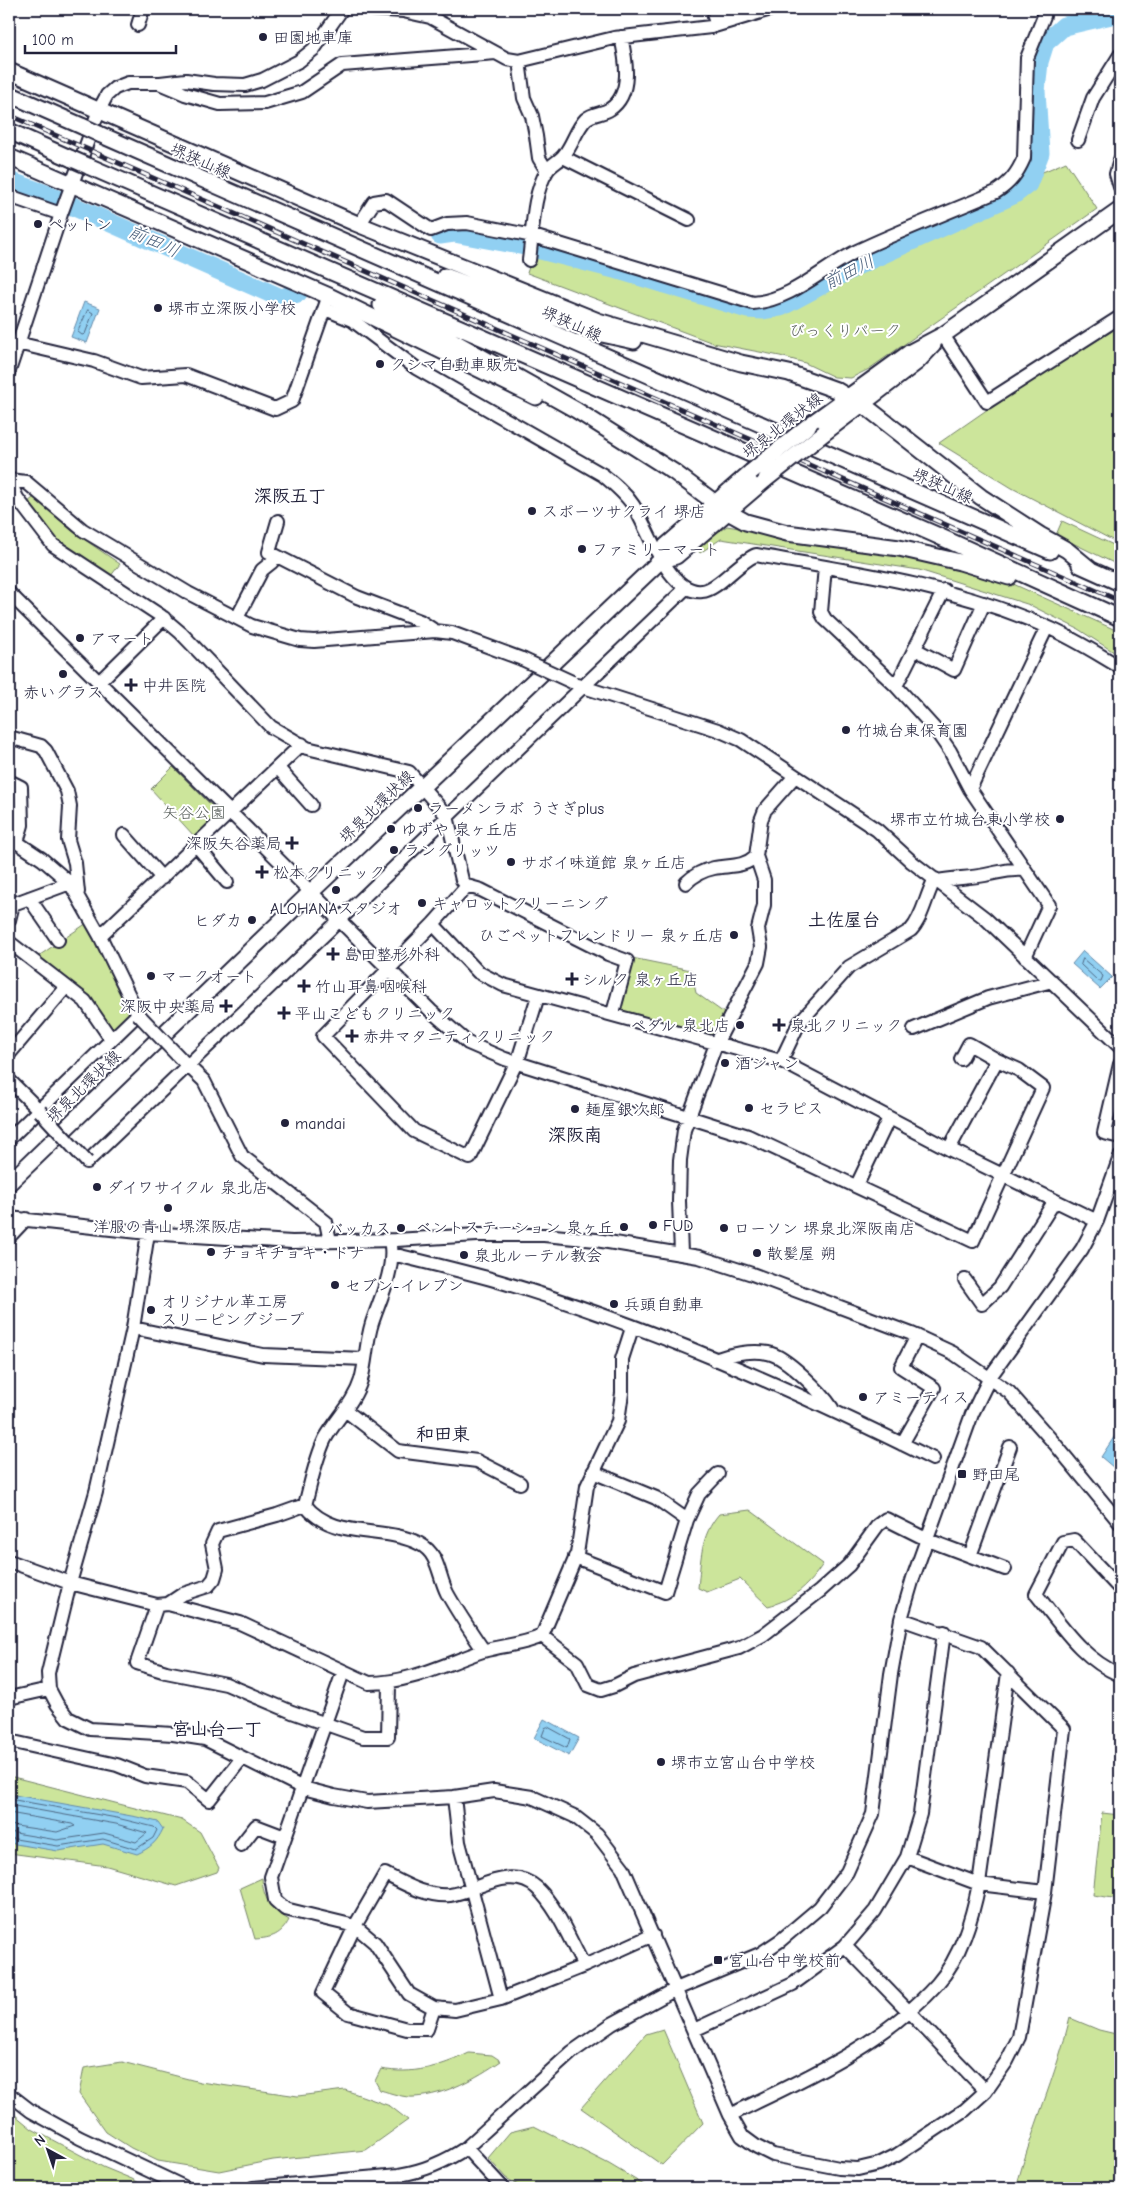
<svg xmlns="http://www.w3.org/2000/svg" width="1129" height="2197" viewBox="0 0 1129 2197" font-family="'Comic Neue','Klee One',sans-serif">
  <rect width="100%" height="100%" fill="#fff"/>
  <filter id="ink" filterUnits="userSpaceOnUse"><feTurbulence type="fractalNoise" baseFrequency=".02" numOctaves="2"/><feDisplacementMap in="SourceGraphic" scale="10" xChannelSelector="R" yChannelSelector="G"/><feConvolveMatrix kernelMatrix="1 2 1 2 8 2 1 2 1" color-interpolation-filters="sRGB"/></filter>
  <g filter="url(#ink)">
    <!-- green -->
    <path fill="#cce59b" stroke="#77846b" d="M1066 162 1097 209 869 369 851 378 834 377 805 363 780 356 713 343 527 273 534 252 752 317 787 310 858 271 1012 201 1028 189 1038 174Z
      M1120 326V537L1118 543 1012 488 939 443 988 409Z
      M34 497 72 531 120 564 110 577 55 541 27 503Z
      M1062 521 1120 548V566L1056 535Z
      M727 526 923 559 1011 583 1120 632V656L1078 629 1030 605 919 570 721 539 700 553 696 547Z
      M173 767 219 813 195 837 151 789Z
      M87 923 97 938 131 1014 112 1031 37 957Z
      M632 958 691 970 696 993 727 1015 718 1035 711 1037 617 1010Z
      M750 1510 823 1564C809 1585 793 1600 768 1606L740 1579 707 1592 698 1588C701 1560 700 1536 719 1514Z
      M9 1776 182 1820 200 1832 219 1868 217 1872 176 1886 107 1866 9 1853Z
      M1102 1813 1120 1815V1899L1093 1895Z
      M262 1878C263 1899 271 1909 289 1920 281 1935 272 1938 255 1939L240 1888Z
      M1070 2018 1099 2030 1120 2035V2188H1016C1031 2131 1056 2076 1070 2018Z
      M663 2029 703 2123 662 2165 581 2108 646 2034Z
      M469 2053 492 2055 501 2061C476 2078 446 2095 415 2097 404 2098 391 2093 380 2090L375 2081 381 2069C412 2075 440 2067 469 2053Z
      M122 2062 200 2082 298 2096 345 2090 390 2106 408 2120 366 2150 273 2160 219 2171 158 2161 131 2148 106 2132 79 2094 84 2068Z
      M9 2110 32 2129 103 2167 132 2179 149 2188H9Z
      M534 2126 609 2164 649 2188H523L506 2178 488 2158 510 2132Z"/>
    <!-- water -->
    <path fill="#91d0f2" stroke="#658aa9" d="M84 302 100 308 87 343 71 337Z
      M1083 951 1112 977 1100 989 1072 964Z
      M1120 1428V1473L1101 1457Z
      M544 1719 579 1738 569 1756 534 1738Z
      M9 1794 137 1817 158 1822 163 1829C157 1842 150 1848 137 1854L103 1844 58 1851 9 1843Z"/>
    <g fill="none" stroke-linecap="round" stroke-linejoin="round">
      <!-- shore -->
      <path stroke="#4e6884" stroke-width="1" d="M88 310 93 313 85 334 82 335 78 332Z
        M1083 959 1103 976 1101 981H1098L1081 965Z
        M548 1727 570 1739 567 1748 542 1736 545 1728Z
        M9 1799 117 1818 154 1827 157 1830 153 1838 136 1849 103 1839 58 1846 9 1838
        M9 1805 116 1824 147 1833 136 1842 104 1833 57 1840 9 1832
        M9 1813 72 1824 75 1826 57 1832 9 1825"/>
      <!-- river -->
      <path stroke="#91d0f2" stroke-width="19" d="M9 181 43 193 281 298 298 293
        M440 235 454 233 525 246 618 270 747 309 763 310 781 307 861 264 1015 194 1028 184 1040 153 1036 91 1039 62 1045 43 1064 26 1120 13"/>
      <!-- minor casing -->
      <g stroke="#22223b" stroke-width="16">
        <path id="minor" d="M371 9 403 11 430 17 507 59 519 61 614 38 711 27 771 9
          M138 25 143 9
          M717 25 714 17 737 9
          M519 61 524 98 532 116 536 136 539 158 547 171
          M160 83 186 80 214 84 245 85 262 80 299 61 314 49 342 9
          M1078 140 1093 98 1120 55
          M563 157 689 220
          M1120 160 1116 174 1120 187
          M9 196 61 214
          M359 225 374 202 386 200 431 230 447 224 467 223 533 236 753 303C791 300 822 269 855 252 901 230 950 212 996 192 1010 183 1017 174 1024 158L1027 58 1044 16V9
          M529 260C533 233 532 195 547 171 551 164 560 161 564 155 573 144 576 129 586 119 593 113 603 114 610 109 633 94 626 59 621 37
          M325 309 352 320 416 368 603 475C614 484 625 493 633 505 648 527 668 595 702 591 718 590 738 562 756 555 855 572 954 586 1047 627 1073 638 1096 653 1120 667
          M943 335 987 402 1120 317
          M17 343 94 361 141 378 186 375 275 409 292 401 327 301
          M9 371 61 214 99 110 107 95 115 88 128 83H159L185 94 220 104 265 103 302 92 342 65 496 53
          M9 480 17 498 53 545 161 616 181 633 271 727 307 748 409 772 447 816 462 880 467 886 481 890 608 954 627 961 613 1013
          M9 480 26 482 83 530 188 593 252 626 300 640 314 641 435 631 452 633 522 659
          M278 521 269 552 357 597 420 621 435 631
          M825 567 821 612 825 619 896 686 934 728 950 751 970 789 1049 905 1025 957
          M9 593 431 1011 468 1043 505 1059 748 1136 973 1241 1043 1088 1019 1070 997 1060 949 1149
          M237 618 262 570 272 562
          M915 649 954 670 984 603
          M99 682 164 618
          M577 685 718 730 741 740 877 830 912 862 985 918 1120 1047
          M896 686 944 590
          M9 737 41 746 46 751 67 791 70 806 68 840 75 863 78 892
          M278 768 311 805
          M9 781 21 787 22 825 17 842
          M970 789 1047 627
          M124 835 162 878
          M9 837 42 859 70 883
          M196 845 227 882
          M938 881C954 878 969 878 985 875 1001 872 1006 869 1024 870
          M686 883C693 876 704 870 714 868 729 865 743 868 756 856
          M467 886 433 924 323 1036 414 1131 470 1158 519 1057 538 996
          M29 898 58 940
          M9 920 13 904 70 883 100 936 138 1014 9 1139
          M433 924 478 972 503 985 781 1061 949 1149 1097 1221
          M100 936 302 744
          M9 942 85 1001 111 1039
          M914 1029 988 998 1052 981
          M9 1054 66 987
          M961 1059 969 1044 997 1060
          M183 1061 204 1081 242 1156 326 1222 330 1241
          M781 1061 799 1023 849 967 911 930C923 917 926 895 935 879
          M1120 1064 1104 1133 1120 1137
          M9 1080 40 1111
          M87 1162 686 588
          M857 1185 889 1118
          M9 1218 148 1233 292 1242 396 1240 477 1235H544L596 1240 699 1257 752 1274 912 1334 953 1353 1009 1392 1055 1444 1120 1523
          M148 1233 133 1328 96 1492 70 1583 48 1673 49 1689 57 1704 68 1718 90 1729 173 1734 205 1739 303 1788 334 1796 367 1802 454 1797 494 1791 532 1797 574 1816 597 1834 623 1868 730 2115 742 2136 757 2147 773 2155 839 2168 858 2169 879 2164 897 2155 965 2110 986 2091 1007 2061 1019 2037 1045 1892 1064 1729 981 1647 901 1619
          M9 1237 26 1219
          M391 1246C394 1271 380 1299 372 1323 366 1342 366 1362 361 1380 354 1403 336 1419 325 1439 315 1460 311 1483 305 1505 333 1541 386 1525 420 1544 439 1554 438 1575 447 1593 458 1613 471 1632 484 1651
          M681 1253 679 1201 680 1160 684 1130 716 1044 758 963 761 947 758 929 764 905V880L756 856 761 820 765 810 795 776
          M392 1254C425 1262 458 1270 491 1279 644 1323 791 1389 933 1459
          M965 1280 982 1304 1000 1287 1054 1202
          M133 1328 263 1355 365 1359
          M714 1360C730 1354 751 1350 768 1353 786 1356 822 1393 832 1408
          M345 1410 398 1451 477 1461 520 1483
          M902 1444 934 1388 901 1367 917 1336
          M593 1472 656 1498 687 1520
          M970 1556 1010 1447
          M575 1557 665 1592 687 1520 699 1494 718 1474
          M9 1561 70 1583 157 1605 168 1604 240 1623 369 1683C410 1683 445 1664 483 1651 503 1645 523 1645 542 1636L577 1554 587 1486 618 1421 622 1393V1359L632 1328
          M1120 1589 1074 1540 1063 1542 1036 1594C1062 1626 1081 1658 1120 1675
          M168 1604 183 1594 208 1586 214 1579 217 1569 212 1544 218 1531 277 1515 305 1505
          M157 1605 137 1663 166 1672 226 1684 292 1712 363 1737H388L389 1683
          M542 1636 577 1663 588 1685 601 1690 614 1686 634 1676 739 1648 763 1635 820 1591 849 1565 878 1525 886 1519 928 1540 1005 1569
          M343 1672 271 1877 275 1900 285 1909 355 1926 375 1943 409 1994 434 2008 455 2010 501 1999 584 1966 653 1935
          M9 1698 49 1689
          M9 1741 117 1765 145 1776 187 1782 209 1800 242 1758
          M454 1797 459 1842 501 1999
          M241 1845 256 1826 285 1837
          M907 1857 979 1884 1045 1892
          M845 1946 986 2091
          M434 2008 427 2029H407L348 2013 323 1993 355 1926 385 1874C405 1884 426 1897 450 1895 477 1891 511 1864 537 1888 558 1908 570 1941 584 1966
          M694 2030 793 1984 845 1946 875 1911 907 1857 920 1814 944 1632
          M9 2094 31 2111 80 2138 186 2188
          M730 2115C804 2079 881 2046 937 1984 961 1957 972 1918 979 1884L1008 1673
          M466 2148 503 2188
          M253 2188 399 2175C424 2171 445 2162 466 2148L572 2052 612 2024 676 1989 760 1954 781 1940 820 1907 847 1872 873 1814 891 1674 901 1619 913 1578 972 1414 990 1377 1082 1249 1097 1221 1120 1157"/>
      </g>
      <!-- major casing -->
      <g stroke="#22223b" stroke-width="19">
        <path id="major" d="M9 71 355 223 598 321 741 363 789 373 836 390 870 410 981 497 1040 535 1067 550 1090 569
          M9 94 84 127
          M9 131 72 159
          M99 134 1050 551
          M9 157 329 296 536 397
          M88 166 934 534 1120 618
          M445 276 593 332 634 341
          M381 305 442 335 576 410 674 472 726 511 746 522 787 533 899 548 960 562 1009 577
          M808 426 909 353 943 335 1120 210
          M824 433 917 362 933 345
          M660 561 666 546 751 472
          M1080 565 1120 583
          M9 1183 311 892 660 561 676 556 766 479"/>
      </g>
      <!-- minor -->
      <use href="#minor" stroke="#fff" stroke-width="12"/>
      <!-- major -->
      <use href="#major" stroke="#fff" stroke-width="15"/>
      <!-- rail casing -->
      <g stroke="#22223b" stroke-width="5">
        <path id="rail" d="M9 115 1120 601"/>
      </g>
      <!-- rail -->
      <use href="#rail" stroke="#fff" stroke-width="3" stroke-dasharray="9" stroke-linecap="butt"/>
      <!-- minor-bridge casing -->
      <g stroke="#22223b" stroke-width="16" stroke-linecap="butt">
        <path id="minor-bridge" d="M522 659 572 682
          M138 1014 181 1059
          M40 1111 87 1162"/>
      </g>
      <!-- major-bridge casing -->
      <g stroke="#22223b" stroke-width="19" stroke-linecap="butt">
        <path id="major-bridge" d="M84 127 99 134
          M72 159 88 166
          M751 472 808 426
          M766 479 824 433"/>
      </g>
      <!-- minor-bridge -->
      <use href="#minor-bridge" stroke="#fff" stroke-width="12"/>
      <!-- major-bridge -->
      <use href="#major-bridge" stroke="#fff" stroke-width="15"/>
    </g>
  </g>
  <!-- markers -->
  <g fill="#22223b" stroke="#fff" stroke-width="2">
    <circle cx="263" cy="37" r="5"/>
    <circle cx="38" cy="224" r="5"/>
    <circle cx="158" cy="308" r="5"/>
    <circle cx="380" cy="364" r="5"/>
    <circle cx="532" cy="511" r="5"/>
    <circle cx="582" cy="549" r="5"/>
    <circle cx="80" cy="638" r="5"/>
    <circle cx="63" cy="674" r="5"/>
    <path d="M128.5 677.5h5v5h5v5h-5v5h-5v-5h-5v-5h5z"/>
    <circle cx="846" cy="730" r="5"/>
    <circle cx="418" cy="808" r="5"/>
    <circle cx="1060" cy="819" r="5"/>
    <circle cx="391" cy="829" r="5"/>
    <path d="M289.5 835.5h5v5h5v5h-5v5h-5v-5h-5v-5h5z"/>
    <circle cx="394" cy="850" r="5"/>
    <circle cx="511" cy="862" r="5"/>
    <path d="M259.5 864.5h5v5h5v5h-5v5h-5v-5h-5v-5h5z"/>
    <circle cx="336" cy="890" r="5"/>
    <circle cx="422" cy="903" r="5"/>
    <circle cx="252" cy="920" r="5"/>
    <circle cx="734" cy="935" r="5"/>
    <path d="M330.5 946.5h5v5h5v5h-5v5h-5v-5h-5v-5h5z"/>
    <circle cx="151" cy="976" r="5"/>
    <path d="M569.5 971.5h5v5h5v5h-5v5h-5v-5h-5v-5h5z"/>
    <path d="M301.5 978.5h5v5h5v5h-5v5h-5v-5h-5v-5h5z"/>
    <path d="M223.5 998.5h5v5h5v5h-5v5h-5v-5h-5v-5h5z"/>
    <path d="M281.5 1005.5h5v5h5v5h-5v5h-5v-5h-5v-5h5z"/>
    <circle cx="740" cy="1025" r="5"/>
    <path d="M776.5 1017.5h5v5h5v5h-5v5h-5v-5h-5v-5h5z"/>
    <path d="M349.5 1028.5h5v5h5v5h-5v5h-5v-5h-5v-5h5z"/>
    <circle cx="725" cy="1063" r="5"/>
    <circle cx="749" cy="1108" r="5"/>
    <circle cx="575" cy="1109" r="5"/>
    <circle cx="285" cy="1123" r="5"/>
    <circle cx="97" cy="1187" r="5"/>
    <circle cx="168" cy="1208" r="5"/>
    <circle cx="653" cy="1225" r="5"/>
    <circle cx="624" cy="1227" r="5"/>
    <circle cx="401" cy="1228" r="5"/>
    <circle cx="724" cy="1228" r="5"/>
    <circle cx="211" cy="1252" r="5"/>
    <circle cx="757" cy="1253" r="5"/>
    <circle cx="464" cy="1255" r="5"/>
    <circle cx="335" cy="1285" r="5"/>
    <circle cx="614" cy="1304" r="5"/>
    <circle cx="151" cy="1310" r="5"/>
    <circle cx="863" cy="1397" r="5"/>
    <rect x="957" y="1469" width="10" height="10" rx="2.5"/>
    <circle cx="661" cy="1762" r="5"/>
    <rect x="713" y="1955" width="10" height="10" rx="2.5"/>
  </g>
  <g text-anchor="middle" stroke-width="4" stroke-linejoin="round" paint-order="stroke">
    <!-- poi labels -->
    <g font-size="16" fill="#22223b" stroke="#fff" text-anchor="start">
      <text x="273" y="43">田園地車庫</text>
      <text x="48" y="230">ペットン</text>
      <text x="168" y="314">堺市立深阪小学校</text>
      <text x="390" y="370">クシマ自動車販売</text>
      <text x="542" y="517">スポーツサクライ 堺店</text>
      <text x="592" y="555">ファミリーマート</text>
      <text x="90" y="644">アマート</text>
      <text x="142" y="691">中井医院</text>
      <text x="63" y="698" text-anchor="middle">赤いグラス</text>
      <text x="856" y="736">竹城台東保育園</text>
      <text x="428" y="814">ラーメンラボ うさぎplus</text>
      <text x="1050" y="825" text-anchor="end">堺市立竹城台東小学校</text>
      <text x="401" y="835">ゆずや 泉ヶ丘店</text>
      <text x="282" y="849" text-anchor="end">深阪矢谷薬局</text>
      <text x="404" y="856">ラングリッツ</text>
      <text x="521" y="868">サボイ味道館 泉ヶ丘店</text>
      <text x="273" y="878">松本クリニック</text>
      <text x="432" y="909">キャロットクリーニング</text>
      <text x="336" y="914" text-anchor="middle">ALOHANAスタジオ</text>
      <text x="242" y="926" text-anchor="end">ヒダカ</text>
      <text x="724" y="941" text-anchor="end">ひごペットフレンドリー 泉ヶ丘店</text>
      <text x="344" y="960">島田整形外科</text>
      <text x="161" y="982">マークオート</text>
      <text x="582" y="985">シルク 泉ヶ丘店</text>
      <text x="315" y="992">竹山耳鼻咽喉科</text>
      <text x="216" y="1012" text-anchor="end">深阪中央薬局</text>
      <text x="295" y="1019">平山こどもクリニック</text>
      <text x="730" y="1031" text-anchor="end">ペダル 泉北店</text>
      <text x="790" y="1031">泉北クリニック</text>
      <text x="363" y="1042">赤井マタニティクリニック</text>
      <text x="735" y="1069">酒ジャン</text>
      <text x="759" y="1114">セラピス</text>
      <text x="585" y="1115">麺屋銀次郎</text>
      <text x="295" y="1129">mandai</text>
      <text x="107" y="1193">ダイワサイクル 泉北店</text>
      <text x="663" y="1231">FUD</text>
      <text x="168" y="1232" text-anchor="middle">洋服の青山 堺深阪店</text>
      <text x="614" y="1233" text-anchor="end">ベントステーション 泉ヶ丘</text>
      <text x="391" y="1234" text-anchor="end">バッカス</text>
      <text x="734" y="1234">ローソン 堺泉北深阪南店</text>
      <text x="221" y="1258">チョキチョキ・ドナ</text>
      <text x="767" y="1259">散髪屋 朔</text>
      <text x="474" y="1261">泉北ルーテル教会</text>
      <text x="345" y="1291">セブン-イレブン</text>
      <text x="161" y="1307">オリジナル革工房<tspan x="161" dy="18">スリーピングジープ</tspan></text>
      <text x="624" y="1310">兵頭自動車</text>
      <text x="873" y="1403">アミーティス</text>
      <text x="972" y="1480">野田尾</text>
      <text x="671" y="1768">堺市立宮山台中学校</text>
      <text x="728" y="1966">宮山台中学校前</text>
    </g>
    <!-- street labels -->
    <g font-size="16" fill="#22223b" stroke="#fff">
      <text transform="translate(201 160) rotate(24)" y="6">堺狭山線</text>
      <text transform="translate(572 323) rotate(24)" y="6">堺狭山線</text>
      <text transform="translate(782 425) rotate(-38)" y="6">堺泉北環状線</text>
      <text transform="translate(943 485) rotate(24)" y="6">堺狭山線</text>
      <text transform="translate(376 806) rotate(-44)" y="6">堺泉北環状線</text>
      <text transform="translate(83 1086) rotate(-44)" y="6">堺泉北環状線</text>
    </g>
    <!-- park labels -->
    <g font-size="16" fill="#555c58" stroke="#fff">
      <text x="845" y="336">びっくりパーク</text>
      <text x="194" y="818">矢谷公園</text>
    </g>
    <!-- water labels -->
    <g font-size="18" font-style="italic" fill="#495f7b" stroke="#fff">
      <text transform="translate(154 241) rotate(24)" y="6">前田川</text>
      <text transform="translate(849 272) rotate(-27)" y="6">前田川</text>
    </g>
    <!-- neighbourhood labels -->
    <g font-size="18" font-weight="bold" fill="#22223b" stroke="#fff">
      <text x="290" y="502">深阪五丁</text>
      <text x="844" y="926">土佐屋台</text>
      <text x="575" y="1141">深阪南</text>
      <text x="443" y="1440">和田東</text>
      <text x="217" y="1735">宮山台一丁</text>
    </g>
  </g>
  <!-- margin -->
  <rect width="1129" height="2197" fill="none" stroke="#fff" stroke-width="30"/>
  <rect x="15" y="15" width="1099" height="2167" fill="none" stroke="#22223b" stroke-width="2" filter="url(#ink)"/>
  <!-- north arrow -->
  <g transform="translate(48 2150) rotate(320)" stroke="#ffffff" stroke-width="4" paint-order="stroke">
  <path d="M0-4L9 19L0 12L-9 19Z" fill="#22223b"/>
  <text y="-8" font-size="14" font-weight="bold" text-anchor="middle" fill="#22223b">N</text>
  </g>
  <!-- scale -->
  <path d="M25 45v8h151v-8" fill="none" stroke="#22223b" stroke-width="2.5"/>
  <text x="32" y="45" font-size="15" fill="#22223b" stroke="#ffffff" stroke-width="4" paint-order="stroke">100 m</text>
</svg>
